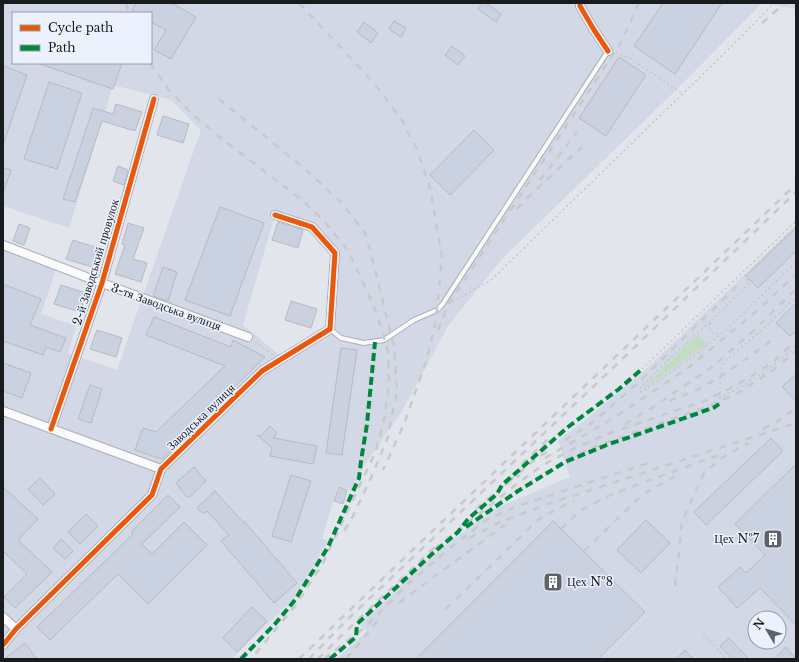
<svg xmlns="http://www.w3.org/2000/svg" width="799" height="662" viewBox="0 0 799 662" font-family="'Libre Baskerville',serif">
  <rect width="100%" height="100%" fill="#e2e5ec"/>
  <!-- built -->
  <path fill="#d2d8e5" fill-rule="evenodd" d="M3 3H762L674 92 506 255 492 271 448 326 402 411 359 473 351 490 338 486 322 538 328 541 294 598 232 659H3V244L57 266 41 314 76 326 68 353 117 370 201 130 172 101 165 98 113 85 69 228 3 206ZM13 13H151V63H13ZM275 215 312 227 335 253 330 329 283 358 243 325Z
    M762 3H796V9Z
    M796 225V659H337L367 631 360 625 417 570 456 537 499 507 570 477 558 441 590 416 644 371ZM755 618H779V642H755Z"/>
  <!-- green -->
  <path fill="#c2ddc1" d="M698 335 707 344 644 388V387Z"/>
  <!-- building -->
  <path fill="#cad2e2" stroke="#b7babe" d="M136 3H172L196 17 171 59 154 50 166 30 151 22V13H137L132 10Z
    M483 3H486L501 14 496 22 478 9Z
    M663 3H722L675 74 634 46Z
    M394 21 406 28 401 37 389 29Z
    M364 22 378 33 371 43 357 32Z
    M452 46 465 56 458 65 445 55Z
    M619 57 646 75 606 136 579 118Z
    M41 63H122L113 89 40 64Z
    M3 66 27 75 4 142H3Z
    M49 82 82 93 57 169 24 159Z
    M116 104 142 112 135 131 102 121 75 202 63 199 93 108 113 114Z
    M163 116 189 124 183 143 157 135Z
    M474 130 494 150 450 195 430 175Z
    M118 166 128 170 124 185 113 181Z
    M3 168 11 170 4 190 3 189Z
    M220 207 264 223 230 316 185 300Z
    M278 222 303 230 298 248 272 240Z
    M128 223 144 228 133 259 147 263 141 282 115 274 125 245 122 244Z
    M19 224 30 228 24 245 13 241Z
    M796 228V251L758 288 746 276Z
    M73 240 98 248 92 267 66 259Z
    M163 267 177 272 168 301 153 296Z
    M3 284 41 299 30 325 66 338 60 352 46 347 43 355 3 341Z
    M61 285 86 293 80 312 54 304Z
    M291 301 317 309 311 328 285 320Z
    M796 303V331L790 336 776 323Z
    M154 317 231 347 233 340 265 357 162 459 135 450 143 428 156 432 225 366 146 335Z
    M97 330 122 338 116 357 90 349Z
    M341 348 357 350 342 455 326 453Z
    M3 363 31 373 22 398 3 391Z
    M796 374V401L782 387Z
    M90 385 102 389 91 423 78 419Z
    M270 426 277 433 273 438 317 446 313 464 270 456 272 448 257 435 261 436Z
    M771 438 783 451 706 525 694 512Z
    M796 464V625L760 588 737 608 718 587 740 567 746 573 765 555 735 524Z
    M194 467 206 481 190 497H187L176 483Z
    M291 475 311 481 291 542 272 536Z
    M40 478 55 494 43 505 28 489Z
    M3 487 38 519 18 540 52 572 15 608 4 597 27 574 3 551Z
    M339 487 347 490 343 504 334 501Z
    M215 491 243 522 244 521 297 583 274 603 221 541 229 535 207 511 205 513H202L197 508Z
    M168 495 180 507 142 544 152 554 184 522 207 545 148 604 118 574 50 640 37 627 133 534 131 532Z
    M86 514 98 526 80 544 68 532Z
    M646 520 670 543 641 573 617 550Z
    M553 521 645 612 598 659H416Z
    M61 539 73 551 65 559 53 548Z
    M252 607 267 621 237 652 223 638Z
    M729 638 749 659H732L720 646Z
    M25 643 37 659H4Z
    M786 647 796 659H774Z
    M685 650 694 659H676Z"/>
  <g fill="none" stroke-linecap="round" stroke-linejoin="round">
    <!-- lane casing -->
    <g stroke="#acaeb3" stroke-width="6">
      <path id="lane" d="M330 329 341 338 364 343 384 340 414 320 437 310 442 305 608 51"/>
    </g>
    <!-- street casing -->
    <g stroke="#acaeb3" stroke-width="10">
      <path id="street" d="M580 3V6L594 30 608 51
        M3 245 102 283 248 337
        M3 411 161 469
        M51 429 102 283 154 99
        M3 617 16 629
        M3 645 16 629 152 495 161 469 262 371 330 329 335 253 312 227 275 215"/>
    </g>
    <!-- path -->
    <path stroke="#c5c6c8" stroke-width="1.5" stroke-dasharray="2 3" stroke-linecap="butt" d="M616 52 629 58 654 74 683 94
      M796 226 745 276V277L749 283 748 285 711 321C708 330 713 337 723 333L796 262
      M452 302 455 301 476 288 490 281 734 44 774 3
      M710 322 678 351 640 388 639 390 641 392C669 374 696 355 721 334
      M255 342 273 355
      M642 369 796 221
      M719 398C748 385 773 367 796 346
      M719 404 721 371 723 363 764 328 796 297
      M703 634 727 659"/>
    <!-- lane -->
    <use href="#lane" stroke="#fbfbfc" stroke-width="4"/>
    <!-- street -->
    <use href="#street" stroke="#fbfbfc" stroke-width="8"/>
    <!-- rail -->
    <path stroke="#c8c9cb" stroke-width="2.5" stroke-dasharray="7 7" stroke-linecap="butt" d="M126 3 129 13
      M299 3 374 83 403 122 417 150 430 188 442 257 436 320 426 362 404 424 383 470
      M762 23 785 3
      M150 63 169 90 191 113 217 135 302 200 324 221 347 249 360 276 377 314 388 351 389 381 385 415 376 451 323 563 296 605 251 659
      M219 99 304 168 341 202 365 233 371 253 394 347 397 391 388 437 371 478 352 518 344 531
      M540 180 577 132
      M517 209 526 199 582 147
      M438 330 448 305 620 44 639 3
      M669 401 697 390 723 375 774 339
      M625 424 655 406 712 367 751 333 796 289
      M763 429 778 421 796 408
      M565 440 593 422 639 382 741 282
      M545 458 612 419 688 368 759 309 796 274
      M566 459 602 444 709 406 740 392 773 370 796 351
      M522 464 551 436
      M505 485 520 475
      M476 509 532 462 548 451
      M561 529 581 510 610 495 724 453
      M469 538 498 523 542 506 796 423
      M434 549 488 507 518 483 543 465 575 448 610 433 707 400 737 385 772 363 796 340
      M584 551 642 495 679 474
      M675 586 679 555 682 522 704 473 726 455 749 443
      M399 603 443 570 505 525
      M446 609 539 519 574 500
      M299 659C464 500 631 343 796 184
      M309 659 350 617 615 366 796 192
      M318 659 342 635 437 545
      M324 659 364 628 409 583 450 548 486 520 521 505 654 461
      M346 659 382 616"/>
    <!-- quiet -->
    <path stroke="#00873e" stroke-width="4" stroke-dasharray="8 4" stroke-linecap="butt" d="M466 527 518 491 565 462 609 444 636 435 696 414 715 407 719 404
      M241 659 275 624 295 600 328 547 359 478 361 461 367 424 375 342
      M330 659 356 637 357 624 432 554 458 532 468 519 497 494 502 485 568 427 619 389 642 369"/>
    <!-- cycleway casing -->
    <g stroke="#ecf2fd" stroke-width="8">
      <path id="cycleway" d="M580 3V6L594 30 608 51
        M51 429 102 283 154 99
        M3 645 16 629 152 495 161 469 262 371 330 329 335 253 312 227 275 215"/>
    </g>
    <!-- cycleway -->
    <use href="#cycleway" stroke="#e8590c" stroke-width="5"/>
  </g>
  <!-- icons -->
  <defs>
    <g id="building-square" transform="scale(1)"><rect x="-9" y="-9" width="18" height="18" rx="4" fill="#5f6267" stroke="#ecf2fd"/><path d="M-4-6H4V6H1V3H-1V6H-4ZM-2.5-4.3h1.7v1.8h-1.7ZM.8-4.3h1.7v1.8H.8ZM-2.5-1h1.7V.8h-1.7ZM.8-1h1.7V.8H.8Z" fill="#fff"/></g>
  </defs>
  <g fill-rule="evenodd">
    <use href="#building-square" x="773" y="539"/>
    <use href="#building-square" x="553" y="582"/>
  </g>
  <g text-anchor="middle" stroke-width="3" stroke-linejoin="round" paint-order="stroke">
    <!-- street labels -->
    <g font-size="12" fill="#191b1f" stroke="#ecf2fd">
      <text transform="translate(96 262) rotate(-73)" y="4">2-й Заводський провулок</text>
      <text transform="translate(166 307) rotate(20)" y="4">3-тя Заводська вулиця</text>
      <text transform="translate(201 417) rotate(-44)" y="4">Заводська вулиця</text>
    </g>
    <!-- poi labels -->
    <g font-size="12" fill="#191b1f" stroke="#ecf2fd" text-anchor="end">
      <text x="759" y="543">Цех №7</text>
      <text x="567" y="586" text-anchor="start">Цех №8</text>
    </g>
  </g>
  <!-- border -->
  <rect width="799" height="662" fill="none" stroke="#191b1f" stroke-width="8"/>
  <!-- legend -->
  <rect x="12" y="12" width="140" height="52" fill="#ecf2fd" stroke="#989ca4"/>
  <rect x="20" y="25" width="20" height="6" fill="#e8590c" stroke="#989ca4"/>
  <text x="48" y="32" font-size="12" fill="#191b1f">Cycle path</text>
  <rect x="20" y="45" width="20" height="6" fill="#00873e" stroke="#989ca4"/>
  <text x="48" y="52" font-size="12" fill="#191b1f">Path</text>
  <!-- north arrow -->
  <g transform="translate(767 630) rotate(308)"><circle r="19" fill="#ecf2fd" stroke="#989ca4"/>
  <path d="M0-3L7 15L0 10L-7 15Z" fill="#5f6267"/>
  <text y="-6" font-size="11" font-weight="bold" text-anchor="middle" fill="#191b1f">N</text>
  </g>
</svg>
